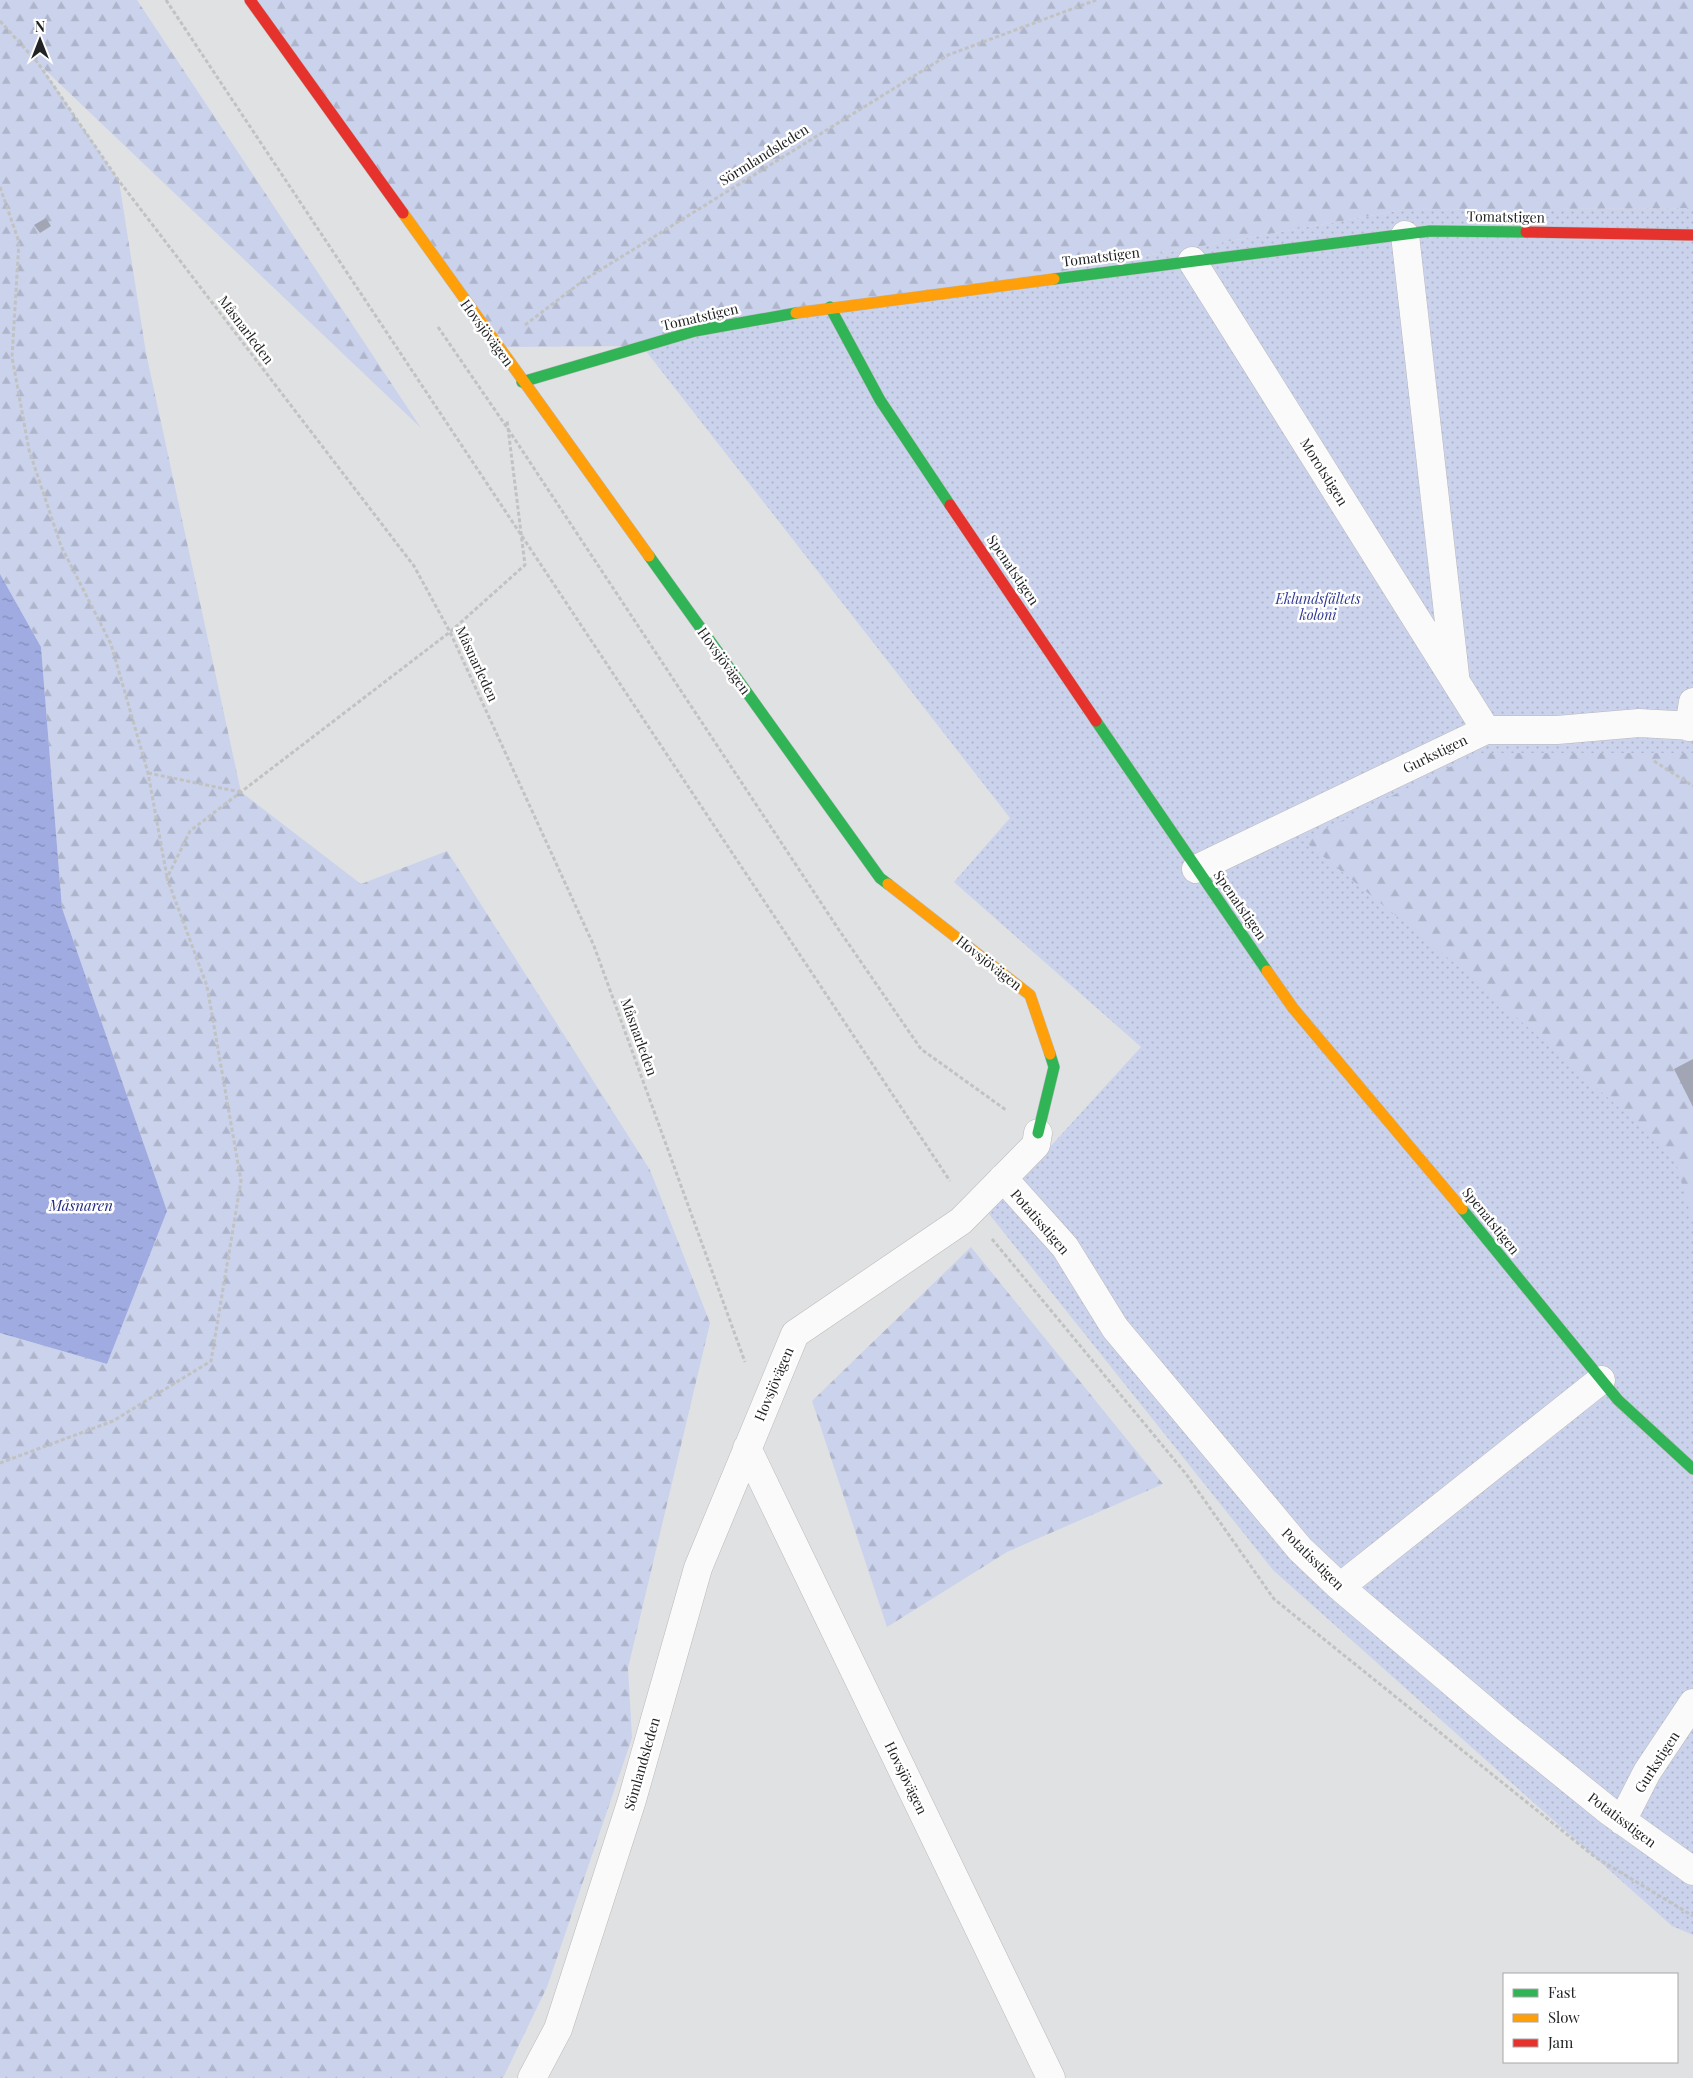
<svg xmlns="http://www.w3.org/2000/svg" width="1693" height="2078" viewBox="0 0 1693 2078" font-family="'Playfair Display',serif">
  <defs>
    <pattern id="green-dots" width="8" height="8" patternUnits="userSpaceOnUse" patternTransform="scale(1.25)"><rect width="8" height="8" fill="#cbd2ec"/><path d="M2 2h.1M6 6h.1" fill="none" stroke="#aeb4ca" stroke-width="1.8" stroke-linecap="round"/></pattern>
    <pattern id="forest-firs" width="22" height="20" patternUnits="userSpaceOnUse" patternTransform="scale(1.25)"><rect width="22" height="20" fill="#cbd2ec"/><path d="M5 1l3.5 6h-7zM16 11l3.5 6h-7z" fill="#aeb4ca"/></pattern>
    <pattern id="water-ripples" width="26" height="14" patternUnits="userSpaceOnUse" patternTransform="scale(1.25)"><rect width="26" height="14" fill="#9fabe1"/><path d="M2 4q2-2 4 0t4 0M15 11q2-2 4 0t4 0" fill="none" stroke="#818bb6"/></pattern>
  </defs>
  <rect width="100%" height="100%" fill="#e0e1e3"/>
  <!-- green -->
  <path fill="url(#green-dots)" d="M1693 208V1935L1672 1926 1273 1570 989 1214 1141 1047 954 882 1010 818 642 346 1403 210Z"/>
  <!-- forest -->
  <path fill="url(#forest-firs)" d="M0 0H137L421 428 40 65 119 181 146 353 241 792 361 884 447 851 650 1170 710 1323 628 1668 632 1738 547 1987 503 2078H0V1333L107 1364 167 1211 62 908 41 647 0 574Z
    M250 0H1693V208L1403 210 642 346 497 347Z
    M1478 753H1693V1223L1674 1156 1465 972 1303 840Z
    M971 1247 1163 1484 1007 1552 887 1627 812 1401Z"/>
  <!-- water -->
  <path fill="url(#water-ripples)" d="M0 574 41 647 62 908 167 1211 107 1364 0 1333Z"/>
  <!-- building -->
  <path fill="#a2a6b4" d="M46 218 51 226 40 233 34 225Z
    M1693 1059V1107L1674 1069Z"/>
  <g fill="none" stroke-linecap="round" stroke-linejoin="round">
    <!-- street casing -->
    <g stroke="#bababc" stroke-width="29">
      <path id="street" d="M1405 235 1455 675
        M1192 261 1486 730
        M1689 727 1693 702
        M1196 869 1486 730H1557L1639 723 1693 726
        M1003 1178 1065 1247 1115 1328 1300 1549 1340 1587 1505 1727 1609 1811 1693 1871
        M747 1448 1051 2078
        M1340 1587 1601 1380
        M1622 1821 1647 1772 1693 1703
        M532 2078 558 2029 632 1800 698 1568 795 1334 961 1221 1036 1145 1038 1133"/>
    </g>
    <!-- fast casing -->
    <g stroke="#bababc" stroke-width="12">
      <path id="fast" d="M1054 279 1430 231 1526 232
        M830 307 880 400 950 505
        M522 382 695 331 796 313
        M649 556 880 878 888 884
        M1096 721 1267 971
        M1038 1133 1054 1067 1050 1054
        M1462 1209 1618 1400 1693 1469"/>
    </g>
    <!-- slow casing -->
    <g stroke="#bababc" stroke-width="12">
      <path id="slow" d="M403 213 649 556
        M796 313 1054 279
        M888 884 1030 995 1050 1054
        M1267 971 1293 1008 1462 1209"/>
    </g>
    <!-- jam casing -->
    <g stroke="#bababc" stroke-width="12">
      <path id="jam" d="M250 0 403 213
        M1526 232 1693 235
        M950 505 1096 721"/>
    </g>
    <!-- path -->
    <path stroke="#c1c2c2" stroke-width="3" stroke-dasharray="4 2.5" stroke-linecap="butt" d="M166 0 950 1181
      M0 21 38 63 119 181 414 566 450 632 594 946 745 1362
      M0 187 19 242 12 357 29 450 61 546 111 644 148 773 167 877
      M525 325 584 280 948 55 1096 0
      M438 327 508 429 839 930 921 1049 1006 1110
      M1654 761 1693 786
      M148 773 240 792
      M992 1239 1186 1474 1274 1599 1595 1857 1693 1916
      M0 1463 113 1421 211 1361 241 1181 207 986 167 878 190 831 450 632 525 565 507 420"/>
    <!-- street -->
    <use href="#street" stroke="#fafafb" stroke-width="28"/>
    <!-- fast -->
    <use href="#fast" stroke="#30b455" stroke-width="11"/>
    <!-- slow -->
    <use href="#slow" stroke="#ff9f0a" stroke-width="11"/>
    <!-- jam -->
    <use href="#jam" stroke="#e5322d" stroke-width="11"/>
  </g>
  <g text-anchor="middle" stroke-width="5" stroke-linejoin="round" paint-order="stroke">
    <!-- street labels -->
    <g font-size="14" fill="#222324" stroke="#fff">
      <text transform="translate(764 155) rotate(-32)" y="5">Sörmlandsleden</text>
      <text transform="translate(1506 217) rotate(1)" y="5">Tomatstigen</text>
      <text transform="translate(1101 257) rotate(-7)" y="5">Tomatstigen</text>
      <text transform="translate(700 317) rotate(-13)" y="5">Tomatstigen</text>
      <text transform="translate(246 330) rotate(53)" y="5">Måsnarleden</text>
      <text transform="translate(487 333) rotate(54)" y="5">Hovsjövägen</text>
      <text transform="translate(1324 472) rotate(58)" y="5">Morotstigen</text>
      <text transform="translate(1013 570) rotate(56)" y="5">Spenatstigen</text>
      <text transform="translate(724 661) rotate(54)" y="5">Hovsjövägen</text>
      <text transform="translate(477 664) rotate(65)" y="5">Måsnarleden</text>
      <text transform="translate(1435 754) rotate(-26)" y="5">Gurkstigen</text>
      <text transform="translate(1240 905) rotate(55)" y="5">Spenatstigen</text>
      <text transform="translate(989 963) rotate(38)" y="5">Hovsjövägen</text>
      <text transform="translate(639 1037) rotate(70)" y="5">Måsnarleden</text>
      <text transform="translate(1491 1221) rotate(51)" y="5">Spenatstigen</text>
      <text transform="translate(1040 1222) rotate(49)" y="5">Potatisstigen</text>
      <text transform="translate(774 1384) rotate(-67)" y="5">Hovsjövägen</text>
      <text transform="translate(1313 1559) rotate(45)" y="5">Potatisstigen</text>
      <text transform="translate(1657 1762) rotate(-57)" y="5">Gurkstigen</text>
      <text transform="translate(642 1764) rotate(-74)" y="5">Sömlandsleden</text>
      <text transform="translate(906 1778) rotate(64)" y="5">Hovsjövägen</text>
      <text transform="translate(1622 1820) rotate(37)" y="5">Potatisstigen</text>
    </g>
    <!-- park labels -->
    <g font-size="14" font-style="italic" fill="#2f3990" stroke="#fff">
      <text x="1318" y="604">Eklundsfältets<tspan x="1318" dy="16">koloni</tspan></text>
    </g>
    <!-- water labels -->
    <g font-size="15" font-style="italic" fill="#252b82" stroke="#fff">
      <text x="81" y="1211">Måsnaren</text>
    </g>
  </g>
  <!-- legend -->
  <rect x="1503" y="1973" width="175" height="90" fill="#ffffff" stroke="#a7a7a7"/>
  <rect x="1513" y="1989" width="25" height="8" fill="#30b455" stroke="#a7a7a7"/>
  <text x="1548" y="1998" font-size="15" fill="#222324">Fast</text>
  <rect x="1513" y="2014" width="25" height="8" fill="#ff9f0a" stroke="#a7a7a7"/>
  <text x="1548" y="2023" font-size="15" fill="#222324">Slow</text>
  <rect x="1513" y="2039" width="25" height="8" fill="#e5322d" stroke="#a7a7a7"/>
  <text x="1548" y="2048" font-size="15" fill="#222324">Jam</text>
  <!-- north arrow -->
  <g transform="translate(40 40)" stroke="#ffffff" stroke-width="4" paint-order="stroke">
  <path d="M0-4L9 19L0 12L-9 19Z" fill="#222324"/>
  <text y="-8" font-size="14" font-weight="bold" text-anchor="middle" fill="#222324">N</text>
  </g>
</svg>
